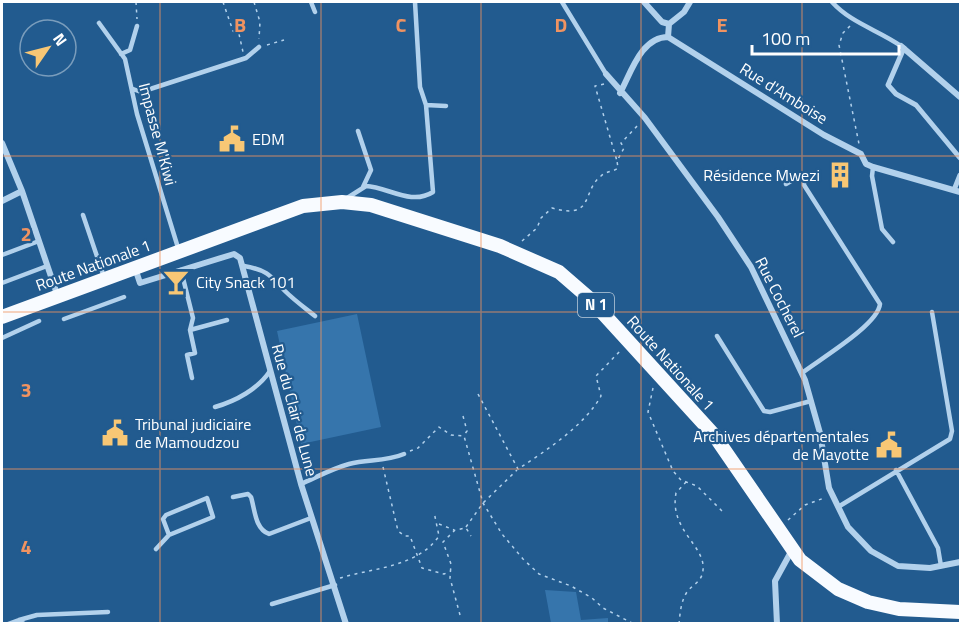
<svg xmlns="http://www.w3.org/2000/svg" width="962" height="625" viewBox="0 0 962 625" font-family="'Titillium Web',sans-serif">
  <rect width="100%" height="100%" fill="#225b8f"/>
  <!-- green -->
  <path fill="#3675ac" d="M357 314 381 427 301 444 277 331Z
    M545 590 576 592 581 620 608 618V623H551Z"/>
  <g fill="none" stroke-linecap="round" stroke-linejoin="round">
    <!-- path -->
    <path stroke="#b2d1ec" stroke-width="1.5" stroke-dasharray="3 4.5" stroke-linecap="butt" d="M136 2 137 19
      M223 2 233 31 239 34 243 52
      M254 2 260 22 259 39
      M850 26 843 33 839 45 859 144
      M267 45 284 40
      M604 84 595 86 617 161
      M522 241 537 228 541 218 552 208C595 220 581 192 601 176 606 171 613 172 618 168L617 161 624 148 621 143 640 123
      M653 388 648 412 673 471 681 480 697 486 722 511
      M478 394 518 469C547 450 584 426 601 396L596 376 621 350
      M463 416 467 431 464 435
      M410 451 418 448 439 427 451 435 464 436 483 503 502 534 523 559 539 574 571 586 592 598 603 608 634 624
      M383 467 398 531 405 536H410L422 568 444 574 451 571
      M788 520 805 505 824 498
      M439 524 454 530
      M466 527 483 503 517 470
      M340 578C373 568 418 567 439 536L434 512
      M460 615 450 578 451 564 443 542 455 530 466 528 471 536
      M679 624C680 613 681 601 687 592 693 584 702 582 703 570 706 546 669 530 676 493L686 482"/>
    <!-- service -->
    <path stroke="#b2d1ec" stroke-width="4.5" d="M311 2 315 12
      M415 2 420 87 426 105
      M562 2 606 74
      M832 2C851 23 878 30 901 46
      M99 23 125 59 137 114 179 251
      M121 54 130 50 137 26
      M133 89 141 92 246 58 259 47
      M358 131 371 170 363 187
      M873 167 872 176 882 229 893 242
      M786 184 798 177H804V185L880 304C878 325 820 359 802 373
      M344 200 366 186C388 187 411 206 433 192L426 105 446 106
      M83 215 104 277
      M2 255 39 241
      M244 266C267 270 270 275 285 291 294 300 305 308 315 316
      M181 270 193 318 190 330 195 353 187 355 192 378
      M2 283 47 266
      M64 319 124 297
      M190 330 227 320
      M717 336 764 411 770 412 811 401
      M2 338 39 321
      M215 407C236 401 258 389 270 371
      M896 470 938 548 941 566
      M301 484C317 477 331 469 349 464 368 459 385 462 404 454
      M233 497 248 494 251 497C255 510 255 529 269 534L311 518
      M838 507 950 439 952 431 932 312
      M156 549 169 535 213 517 207 498 166 515 163 519 169 535
      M272 604 335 585
      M19 620 37 615 108 612
      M8 624 19 620 24 624"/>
    <!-- pedestrian -->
    <path stroke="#b2d1ec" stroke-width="5" d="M904 48 888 85 896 94 916 105 960 158
      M954 190 960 175"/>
    <!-- minor -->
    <path stroke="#b2d1ec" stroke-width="6" d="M644 2 662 22 669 24
      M668 37 669 24 684 12 690 2
      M901 46 960 97
      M606 74 645 118 718 217 751 267 805 380 820 433 829 488 848 527 871 551 898 566 930 568 960 562
      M620 93C631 73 641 37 668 37L824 135 861 154 866 164 873 167 960 192
      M2 143 22 191 58 297
      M2 201 22 191
      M135 268 140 283 234 254 240 258 301 484 346 624
      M777 624 775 581 792 550"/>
    <!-- primary -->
    <path stroke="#f8fbff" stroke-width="14" d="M2 317 303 206 342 202 371 205 500 246 559 272 589 298 714 435 800 560 838 589 868 602 899 609 960 612"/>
  </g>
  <!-- grid -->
  <path fill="none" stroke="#f09361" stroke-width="1.5" stroke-opacity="0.55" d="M160 2V624M321 2V624M481 2V624M641 2V624M802 2V624M2 156H960M2 312H960M2 469H960"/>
  <!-- icons -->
  <defs>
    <g id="civic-bare" transform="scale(2.07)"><path d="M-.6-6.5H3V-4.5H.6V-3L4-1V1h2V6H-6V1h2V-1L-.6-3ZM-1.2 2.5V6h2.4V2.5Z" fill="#f8c775" stroke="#225b8f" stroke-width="2.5" paint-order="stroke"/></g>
    <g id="building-bare" transform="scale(2.07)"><path d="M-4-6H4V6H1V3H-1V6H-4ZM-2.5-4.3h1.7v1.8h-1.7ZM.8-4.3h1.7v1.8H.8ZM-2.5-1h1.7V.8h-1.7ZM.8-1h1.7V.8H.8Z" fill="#f8c775" stroke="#225b8f" stroke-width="2.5" paint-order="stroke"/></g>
    <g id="bar-bare" transform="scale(2.07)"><path d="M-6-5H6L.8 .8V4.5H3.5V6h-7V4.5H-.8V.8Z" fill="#f8c775" stroke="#225b8f" stroke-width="2.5" paint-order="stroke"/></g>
  </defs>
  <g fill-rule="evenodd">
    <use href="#civic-bare" x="232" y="139"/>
    <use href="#building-bare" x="840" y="175"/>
    <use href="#bar-bare" x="176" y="282"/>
    <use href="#civic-bare" x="115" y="433"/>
    <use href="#civic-bare" x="889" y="445"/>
  </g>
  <g text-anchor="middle" stroke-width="4.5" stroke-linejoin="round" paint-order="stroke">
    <!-- shield labels -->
    <rect fill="#225b8f" stroke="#bdcedd" stroke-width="1.5" x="578" y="293" width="36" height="24" rx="4.5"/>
    <g font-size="15" font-weight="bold" fill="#fff">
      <text x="596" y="310">N 1</text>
    </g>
    <!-- street labels -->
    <g font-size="16" fill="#fff" stroke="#225b8f">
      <text transform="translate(784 93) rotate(32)" y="6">Rue d'Amboise</text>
      <text transform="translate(158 134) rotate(75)" y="6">Impasse M'Kiwi</text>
      <text transform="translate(93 265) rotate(-20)" y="6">Route Nationale 1</text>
      <text transform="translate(780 297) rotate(63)" y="6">Rue Cocherel</text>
      <text transform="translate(671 363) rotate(48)" y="6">Route Nationale 1</text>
      <text transform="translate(295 410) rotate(75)" y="6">Rue du Clair de Lune</text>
    </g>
    <!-- poi labels -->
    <g font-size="16" fill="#fff" stroke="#225b8f" text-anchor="start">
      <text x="252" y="145">EDM</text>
      <text x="820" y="181" text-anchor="end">Résidence Mwezi</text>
      <text x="196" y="288">City Snack 101</text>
      <text x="135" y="430">Tribunal judiciaire<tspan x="135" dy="18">de Mamoudzou</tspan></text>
      <text x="869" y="442" text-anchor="end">Archives départementales<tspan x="869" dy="18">de Mayotte</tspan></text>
    </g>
  </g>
  <g font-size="20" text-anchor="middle" font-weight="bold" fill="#f09361" stroke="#225b8f" stroke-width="4.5" stroke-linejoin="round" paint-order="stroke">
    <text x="240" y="32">B</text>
    <text x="401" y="32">C</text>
    <text x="561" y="32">D</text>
    <text x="722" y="32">E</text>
    <text x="26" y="241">2</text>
    <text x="26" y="397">3</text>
    <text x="26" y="554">4</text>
  </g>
  <!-- border -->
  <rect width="962" height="625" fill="none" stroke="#ffffff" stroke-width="6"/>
  <!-- north arrow -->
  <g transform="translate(48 48) rotate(55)"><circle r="28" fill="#225b8f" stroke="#7a9dbc" stroke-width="1.5"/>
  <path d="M0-4.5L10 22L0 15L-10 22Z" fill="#f8c775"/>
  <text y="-9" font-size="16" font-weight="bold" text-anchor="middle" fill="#ffffff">N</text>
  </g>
  <!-- scale -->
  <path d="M752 45v9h147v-9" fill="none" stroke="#ffffff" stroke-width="3"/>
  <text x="761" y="45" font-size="18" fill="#ffffff" stroke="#225b8f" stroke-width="4.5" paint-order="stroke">100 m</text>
</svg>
